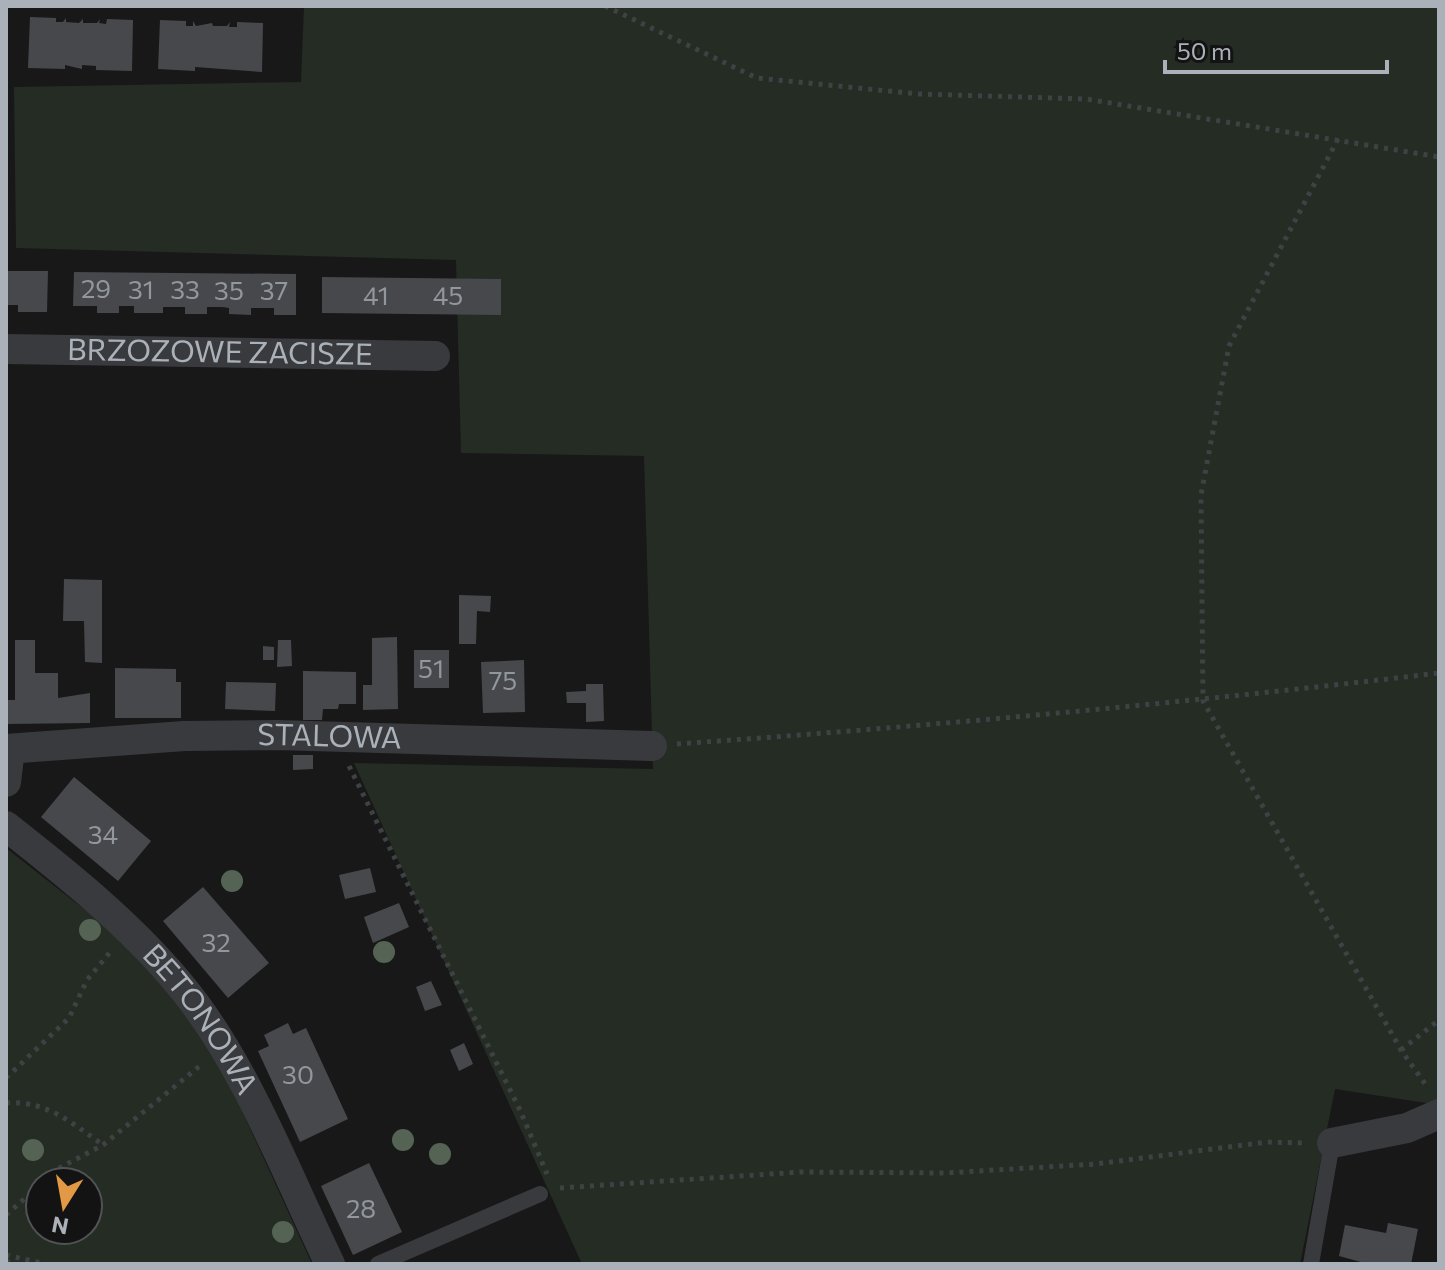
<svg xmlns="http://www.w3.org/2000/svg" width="1445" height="1270" viewBox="0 0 1445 1270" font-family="Commissioner,sans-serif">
  <rect width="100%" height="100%" fill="#181819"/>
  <!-- green -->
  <path fill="#242c24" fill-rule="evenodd" d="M304 6H1439V1105L1335 1089 1300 1264H582L354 763 653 769 644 456 461 453 456 260 16 248 14 87 301 82Z
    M6 848 117 935 188 1015 231 1087 312 1264H6ZM40 1182H88V1230H40Z"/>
  <!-- building -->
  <path fill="#47484c" d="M30 17 56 18V22H63L66 18V22L79 23 83 19V23H97L100 19 99 23 106 24 107 19 133 20 132 71 96 70V66L82 65V69L65 65V69L28 68Z
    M160 20 186 21V26H193V21L196 26 212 23 213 26H227L230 22 229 27H237V22L263 23 262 72 195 67V71L158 69Z
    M6 271H48L47 312H18V305H6Z
    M74 272 296 274V315H274V308H251V315L229 314V308L222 307H207V314H185V307H163V313H134V306H119V313H97V306H73Z
    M322 277 501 279V315L322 313Z
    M64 579 102 580V663L85 662 84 621H63Z
    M459 595 491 596 490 612 477 611 476 644H459Z
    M397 637 398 709 363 710V685H372V638Z
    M15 640H35V673H58V698L90 693V723L6 724V700H15Z
    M278 640H291L292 666 277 667Z
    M263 646 274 647V660H263Z
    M414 650H449V688H414Z
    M524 660 525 712 483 713 481 662Z
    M115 668 176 669V682H181V718H115Z
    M303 671 356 672V704H339L338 709H323L322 720H303Z
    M226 682 276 683 275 711 225 709Z
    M586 684H603L604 721 586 722V703H567L566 692 586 691Z
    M293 755H313V769L293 770Z
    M74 777 151 841 118 881 41 817Z
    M370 868 376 892 345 899 339 875Z
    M203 887 269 963 228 998 163 921Z
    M399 903 409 927 373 943 364 917Z
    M431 981 442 1005 425 1011 416 987Z
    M288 1023 293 1034 306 1028 348 1119 300 1142 258 1051 269 1046 264 1035Z
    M464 1043 473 1064 459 1071 450 1050Z
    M369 1163 402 1232 353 1255 321 1186Z
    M1388 1223 1418 1229 1411 1264H1368L1339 1256 1345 1225 1386 1233Z"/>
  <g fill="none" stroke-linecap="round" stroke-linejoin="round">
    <!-- path -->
    <path stroke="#3f4245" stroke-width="5" stroke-dasharray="4 6" stroke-linecap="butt" d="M605 6 757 78 919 94 1086 99 1439 157
      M1338 139 1229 346 1201 495 1203 701 1401 1050 1428 1088
      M677 744C932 726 1185 703 1439 673
      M349 766 520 1110 547 1174
      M1401 1050 1439 1020
      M6 1078 69 1018 87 980 111 951
      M6 1103C46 1100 72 1123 103 1145
      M44 1182 61 1167 103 1145 201 1065
      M560 1188 801 1172 945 1173 1096 1164 1267 1142 1303 1143
      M6 1215 40 1185
      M6 1255 46 1264
      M6 1260 12 1264"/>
    <!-- lane -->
    <path stroke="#393a3e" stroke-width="16" d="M378 1264 540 1194
      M1311 1264 1332 1143"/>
    <!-- street -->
    <g stroke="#393a3e" stroke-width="30">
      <path id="s1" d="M6 349 435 356"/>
      <path id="s2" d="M6 749 184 736 276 735 652 746"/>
      <path d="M6 782 10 749"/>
      <path id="s3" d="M6 826C67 874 131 925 181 986 245 1063 286 1173 330 1264"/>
      <path d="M1332 1143 1407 1128 1439 1114"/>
    </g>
  </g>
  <!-- trees -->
  <g fill="#546354">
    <circle cx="232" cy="881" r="11"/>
    <circle cx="90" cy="930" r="11"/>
    <circle cx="384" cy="952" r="11"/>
    <circle cx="403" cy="1140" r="11"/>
    <circle cx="33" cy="1150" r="11"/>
    <circle cx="440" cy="1154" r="11"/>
    <circle cx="283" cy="1232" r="11"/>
  </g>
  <g text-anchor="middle" stroke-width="6" stroke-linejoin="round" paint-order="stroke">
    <!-- number labels -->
    <g font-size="26" fill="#92979d">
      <text x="96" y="298">29</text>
      <text x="141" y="299">31</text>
      <text x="185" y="299">33</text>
      <text x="229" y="300">35</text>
      <text x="274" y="300">37</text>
      <text x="376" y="305">41</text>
      <text x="448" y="305">45</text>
      <text x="431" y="678">51</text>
      <text x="503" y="690">75</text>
      <text x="103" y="844">34</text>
      <text x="216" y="952">32</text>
      <text x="298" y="1084">30</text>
      <text x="361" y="1218">28</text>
    </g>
    <!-- street labels -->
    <g font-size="30" fill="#abb1b8" stroke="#131314">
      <text dy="10" stroke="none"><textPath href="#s1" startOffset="214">BRZOZOWE ZACISZE</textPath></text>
      <text dy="10" stroke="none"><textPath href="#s2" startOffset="324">STALOWA</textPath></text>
      <text dy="10" stroke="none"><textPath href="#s3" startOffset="276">BETONOWA</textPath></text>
    </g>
  </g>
  <!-- border -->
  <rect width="1445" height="1270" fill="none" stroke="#abb1b8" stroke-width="16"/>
  <!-- north arrow -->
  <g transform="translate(64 1206) rotate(191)"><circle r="38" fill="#131314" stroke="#505256" stroke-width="2"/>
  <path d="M0-6L14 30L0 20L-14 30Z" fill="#e39846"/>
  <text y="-12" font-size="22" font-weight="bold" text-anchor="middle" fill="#abb1b8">N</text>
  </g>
  <!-- scale -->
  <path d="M1165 60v12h222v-12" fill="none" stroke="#abb1b8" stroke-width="4"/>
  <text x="1177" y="60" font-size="24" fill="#abb1b8" stroke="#131314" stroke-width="6" paint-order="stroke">50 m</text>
</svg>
